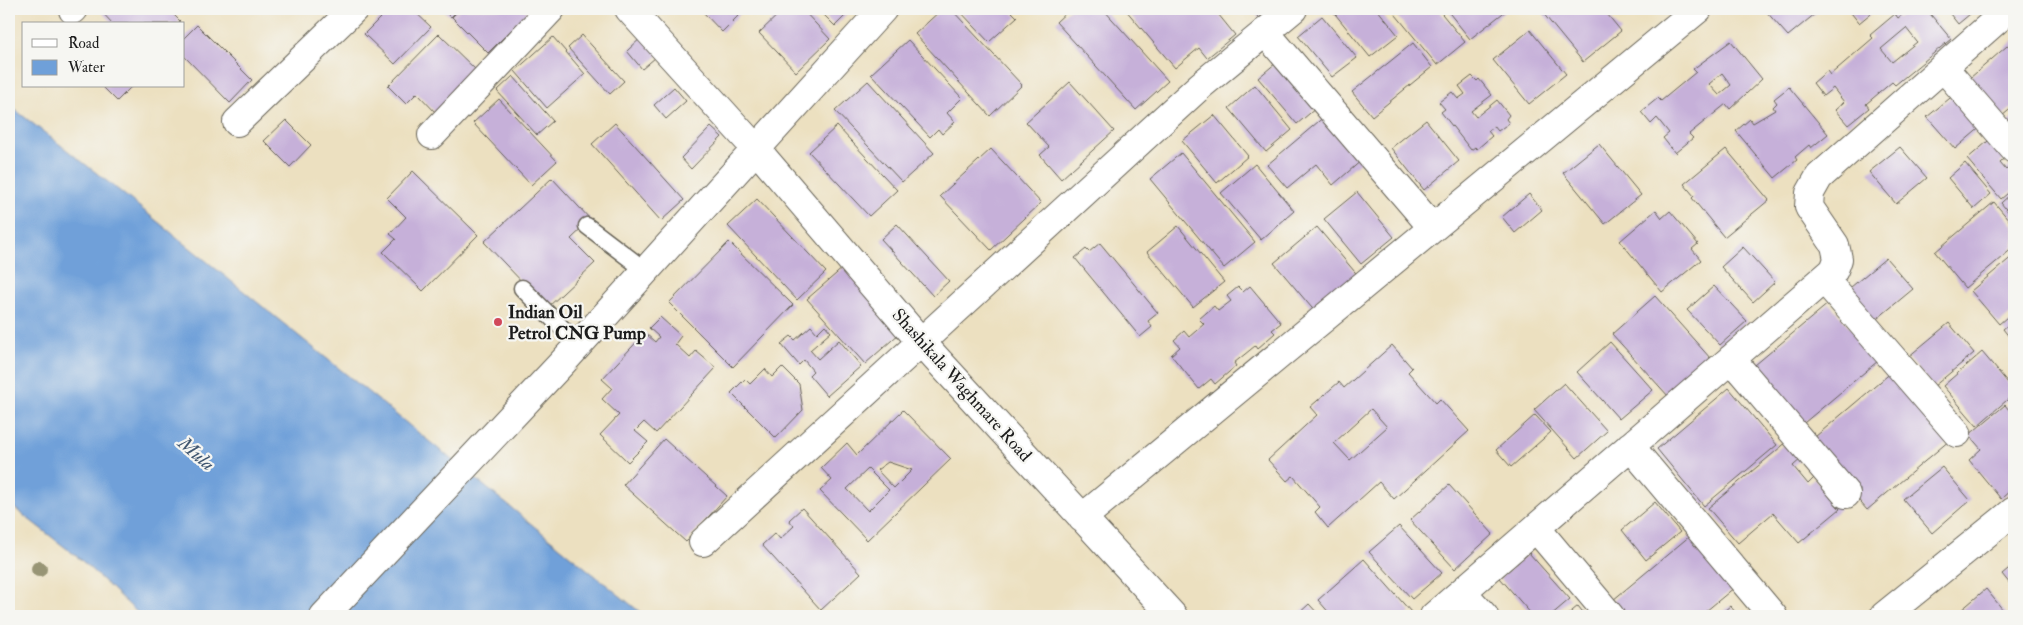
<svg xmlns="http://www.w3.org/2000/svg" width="2023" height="625" viewBox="0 0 2023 625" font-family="'IM FELL Double Pica',serif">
  <rect width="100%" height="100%" fill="#f6f6f2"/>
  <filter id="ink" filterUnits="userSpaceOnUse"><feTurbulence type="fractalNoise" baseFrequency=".02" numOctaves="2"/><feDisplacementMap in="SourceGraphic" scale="10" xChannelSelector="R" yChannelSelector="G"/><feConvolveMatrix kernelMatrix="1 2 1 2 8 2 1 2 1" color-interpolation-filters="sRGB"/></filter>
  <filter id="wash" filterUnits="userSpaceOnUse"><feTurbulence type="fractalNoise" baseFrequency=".0096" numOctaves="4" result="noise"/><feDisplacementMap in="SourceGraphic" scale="20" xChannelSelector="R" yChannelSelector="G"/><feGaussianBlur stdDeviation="1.12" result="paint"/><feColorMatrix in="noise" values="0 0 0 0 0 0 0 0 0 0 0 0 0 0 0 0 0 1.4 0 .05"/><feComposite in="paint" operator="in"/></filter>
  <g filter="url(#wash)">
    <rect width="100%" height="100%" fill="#ece0c0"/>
    <!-- water -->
    <path fill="#6fa0d9" stroke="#465e7a" d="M9 105 121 192 645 616H141L80 559 9 504Z"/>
    <g id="blocks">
      <!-- building -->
      <path fill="#c6b0d9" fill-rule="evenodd" d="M99 9H168L180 21 177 24H113Z
        M389 9H412L431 27 395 64 364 34Z
        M442 9H459L451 17Z
        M460 9H524L528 13 488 53 452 17Z
        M704 9H745L722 32 702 11Z
        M784 9H802L830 39 796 72 759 33Z
        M818 9H850L851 10 835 26Z
        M942 9H951L1022 85 990 116 915 34Z
        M958 9H1009L1017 17 989 42Z
        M1070 9H1103L1168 81 1136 110 1056 22Z
        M1125 9H1214L1235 35 1207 58 1199 48 1175 68Z
        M1251 9H1270L1259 18Z
        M1331 9H1377L1398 35 1370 57Z
        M1391 9H1438L1465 42 1437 65Z
        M1446 9H1506L1507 10 1470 39Z
        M1545 9H1603L1621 31 1583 62 1542 12Z
        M1764 9H1821L1788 36Z
        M1848 9H1876L1859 23Z
        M1909 9H1926L1951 39 1895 85 1892 82 1866 104 1869 108 1848 125 1835 110 1844 102 1833 88 1823 96 1813 83 1827 71 1830 75 1873 38 1870 35 1895 14 1898 18ZM1906 28 1917 42 1892 62 1881 49Z
        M1946 9H1976L1958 24Z
        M1322 16 1357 58 1332 77 1298 36Z
        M197 25 252 80 230 103 184 56V38Z
        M1530 30 1566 74 1529 104 1493 60Z
        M439 34 478 72 437 114 417 93 406 104 388 86Z
        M645 34 662 52 642 69 627 51Z
        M582 35 624 81 610 94 568 48Z
        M553 37 585 74 547 108 515 71Z
        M908 40 962 98 947 113 955 122 942 134 938 129 930 137 871 74Z
        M2014 40V106L2002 116 1970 78Z
        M1731 41 1762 79 1730 109 1726 104 1689 134 1693 138 1675 153 1663 138 1669 133 1657 118 1651 124 1641 112 1658 98 1661 101 1696 72 1693 69ZM1722 73 1731 85 1719 95 1709 84Z
        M1413 43 1432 67 1372 116 1352 92Z
        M1283 57 1322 103 1297 124 1258 78Z
        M513 76 553 121 537 135 497 91Z
        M1472 76 1477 81 1479 79 1492 95 1471 111 1476 117 1497 100 1509 115 1506 119 1509 123 1498 131 1494 126 1488 131 1492 136 1477 149 1475 147 1471 150 1441 112 1445 109 1439 102 1452 92 1458 99 1465 94 1459 86Z
        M868 81 934 153 902 182 835 111Z
        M1070 82 1114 131 1061 179 1040 155 1049 147 1026 122Z
        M1255 85 1292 130 1266 152 1229 108Z
        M102 86H132L117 101Z
        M674 87 686 101 666 119 654 105Z
        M1789 87 1828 134 1811 148 1809 145 1795 157 1797 160 1775 178 1736 131 1750 119 1753 123 1775 110 1773 107 1777 103 1774 99Z
        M1955 94 1982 126 1955 149 1927 117Z
        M499 99 557 161 531 185 473 123Z
        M1214 115 1248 156 1217 183 1182 141Z
        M1325 116 1362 160 1333 185 1316 164 1287 188 1267 165Z
        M2014 118V131L2008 123Z
        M286 120 311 145 290 167 264 141Z
        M1426 120 1459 161 1424 190 1391 148Z
        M615 123 684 200 661 221 592 144Z
        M837 126 897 190 869 216 809 152Z
        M711 127 722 137 691 169 681 158Z
        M1994 136 2010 154 2000 163 2006 170 2014 162V188L2001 199 1967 159Z
        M1599 144 1641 195 1605 224 1563 173Z
        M1900 147 1927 178 1896 204 1869 172Z
        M991 149 1041 203 991 250 940 196Z
        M1726 149 1769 200 1724 237 1692 198 1694 196 1684 184Z
        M1181 153 1255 242 1224 268 1150 179Z
        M1965 163 1991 194 1974 209 1948 178Z
        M1255 164 1294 211 1261 240 1221 193Z
        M413 171 478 235 423 291 383 252 396 239 390 234 406 217 387 198Z
        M552 178 591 220 571 239 595 263 547 308 484 242Z
        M2014 191V219L2001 203Z
        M1357 192 1394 237 1361 264 1324 219Z
        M1529 194 1542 210 1515 233 1502 217Z
        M757 199 826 272 797 300 728 226Z
        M1994 202 2014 226V247L1965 288 1935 252Z
        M1656 210 1662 218 1670 211 1698 244 1692 249 1701 260 1662 292 1620 241Z
        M897 224 949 281 933 296 881 239Z
        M1178 226 1224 282 1193 307 1147 252Z
        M1317 227 1360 278 1317 314 1274 263Z
        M729 242 793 305 733 367 669 303Z
        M1100 243 1158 313 1148 321 1152 327 1140 337 1075 258 1086 249 1089 252Z
        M1743 247 1775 282 1753 302 1721 267Z
        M2014 255V311L1999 324 1971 291Z
        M1886 258 1913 289 1872 323 1845 292Z
        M844 267 901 332 865 364 807 299Z
        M1250 286 1281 323 1272 330 1275 333 1257 349 1255 346 1234 363 1236 366 1215 384 1211 379 1199 389 1171 355 1180 347 1174 340 1184 331 1189 337 1204 324 1199 319 1214 306 1218 311 1231 301 1227 296 1238 287 1243 292Z
        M1714 286 1747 321 1720 345 1687 310Z
        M1655 296 1711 359 1669 397 1612 334Z
        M1829 303 1878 361 1798 428 1749 370Z
        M660 317 681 336 675 344 690 358 696 351 716 368 656 433 644 422 635 431 648 442 628 462 600 435 619 415 602 399 612 388 602 379 645 333 655 342 659 337 649 328Z
        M2014 320V343L2003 329Z
        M1949 323 1974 353 1933 387 1908 357Z
        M825 325 831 332 810 350 818 359 839 340 861 366 827 396 809 375 813 371 804 360 799 365 781 344 791 336 795 340 811 326 817 333Z
        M1610 342 1653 390 1619 419 1577 372Z
        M1392 345 1412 368 1408 372 1436 403 1440 399 1469 431 1394 499 1379 482 1328 528 1315 512 1320 507 1293 476 1287 481 1268 460 1317 415 1310 407 1339 382 1344 388ZM1371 409 1387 427 1350 460 1334 443Z
        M1982 352 2014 390V394L1977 426 1943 386Z
        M782 367 799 384 803 410 776 438 731 393 745 379 750 384 765 369 772 377Z
        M1893 371 1950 440 1867 510 1809 442Z
        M1564 383 1607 431 1577 458 1534 410Z
        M1729 388 1777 445 1704 506 1657 449Z
        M2005 405 2014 416V487L2001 499 1969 460 1981 449 1969 435Z
        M903 410 951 459 867 540 820 491 832 480 821 468 847 443 857 455ZM888 462 912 470 894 488 877 470ZM868 469 889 490 868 511 847 489Z
        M1535 415 1551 432 1511 467 1496 450Z
        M664 439 727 496 686 542 623 485Z
        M1788 441 1802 458 1793 466 1808 484 1814 478 1840 509 1799 543 1773 513 1738 543 1708 508Z
        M1942 467 1970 500 1932 533 1903 499Z
        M1449 485 1493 534 1455 569 1410 520Z
        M1655 502 1680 532 1646 560 1622 530Z
        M802 508 861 573 821 610 762 545 775 533 780 539 794 526 789 520Z
        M1399 526 1442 573 1412 599 1369 552Z
        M1691 535 1735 587 1700 616H1626L1613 600Z
        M1529 553 1570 599 1550 616H1533L1500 578Z
        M1364 559 1411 612 1406 616H1332L1318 600Z
        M2014 564V589L2002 574Z
        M1986 589 2008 616H1954Z
        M1309 604 1320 616H1296Z
        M1578 606 1586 616H1566Z
        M1730 606 1739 616H1718Z"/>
    </g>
  </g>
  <g filter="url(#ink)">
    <use href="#blocks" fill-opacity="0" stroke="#656155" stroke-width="1"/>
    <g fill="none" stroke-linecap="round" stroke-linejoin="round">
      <!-- service casing -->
      <g stroke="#656155" stroke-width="19">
        <path id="service" d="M587 226 646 271
          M522 288 579 345"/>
      </g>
      <!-- minor casing -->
      <g stroke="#656155" stroke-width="30">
        <path id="minor" d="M629 9 756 149 921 342 1173 616
          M73 10 74 9
          M1265 32 1433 228
          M1943 67 2014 149
          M237 122 354 9
          M432 135 551 9
          M1824 279 1957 433
          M1731 359 1846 494
          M1630 446 1773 616
          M1082 518 1698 9
          M1536 528 1610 616
          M703 542 1200 86 1293 9
          M1462 592 1484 616
          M1434 616 1834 270 1838 259 1835 245 1809 207 1810 193 1819 177 2009 9
          M1884 616 2014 511"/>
      </g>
      <!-- tertiary casing -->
      <g stroke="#656155" stroke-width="30">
        <path id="tertiary" d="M324 616 563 362 883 9"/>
      </g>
      <!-- service -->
      <use href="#service" stroke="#fff" stroke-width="16"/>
      <!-- minor -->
      <use href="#minor" stroke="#fff" stroke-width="28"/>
      <!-- tertiary -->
      <use href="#tertiary" stroke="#fff" stroke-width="28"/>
    </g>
    <!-- trees -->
    <circle fill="#989575" cx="39" cy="569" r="8"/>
  </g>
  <!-- markers -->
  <circle fill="#d1495b" stroke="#f6f6f2" stroke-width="2" cx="498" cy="322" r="5"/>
  <g text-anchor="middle" stroke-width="4.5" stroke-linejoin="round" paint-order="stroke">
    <!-- poi labels -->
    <g font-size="18" font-weight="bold" fill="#1c1c1c" stroke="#f6f6f2" text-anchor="start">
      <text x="508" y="318">Indian Oil<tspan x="508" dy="21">Petrol CNG Pump</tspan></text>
    </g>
    <!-- street labels -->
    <g font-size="18" fill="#1c1c1c" stroke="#f6f6f2">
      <text transform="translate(962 385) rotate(48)" y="6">Shashikala Waghmare Road</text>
    </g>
    <!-- water labels -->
    <g font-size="19" font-style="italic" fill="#415771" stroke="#f6f6f2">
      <text transform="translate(197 453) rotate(41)" y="7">Mula</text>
    </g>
  </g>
  <!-- margin -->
  <rect width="2023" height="625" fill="none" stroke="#f6f6f2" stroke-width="30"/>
  <!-- legend -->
  <rect x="22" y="22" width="162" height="65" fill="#f6f6f2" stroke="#9f9f9c"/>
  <rect x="32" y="39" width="25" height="8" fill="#ffffff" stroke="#9f9f9c"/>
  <text x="68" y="48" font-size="15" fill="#1c1c1c">Road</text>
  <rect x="32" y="60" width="25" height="15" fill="#6fa0d9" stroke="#9f9f9c"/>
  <text x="68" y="72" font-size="15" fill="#1c1c1c">Water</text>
</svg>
